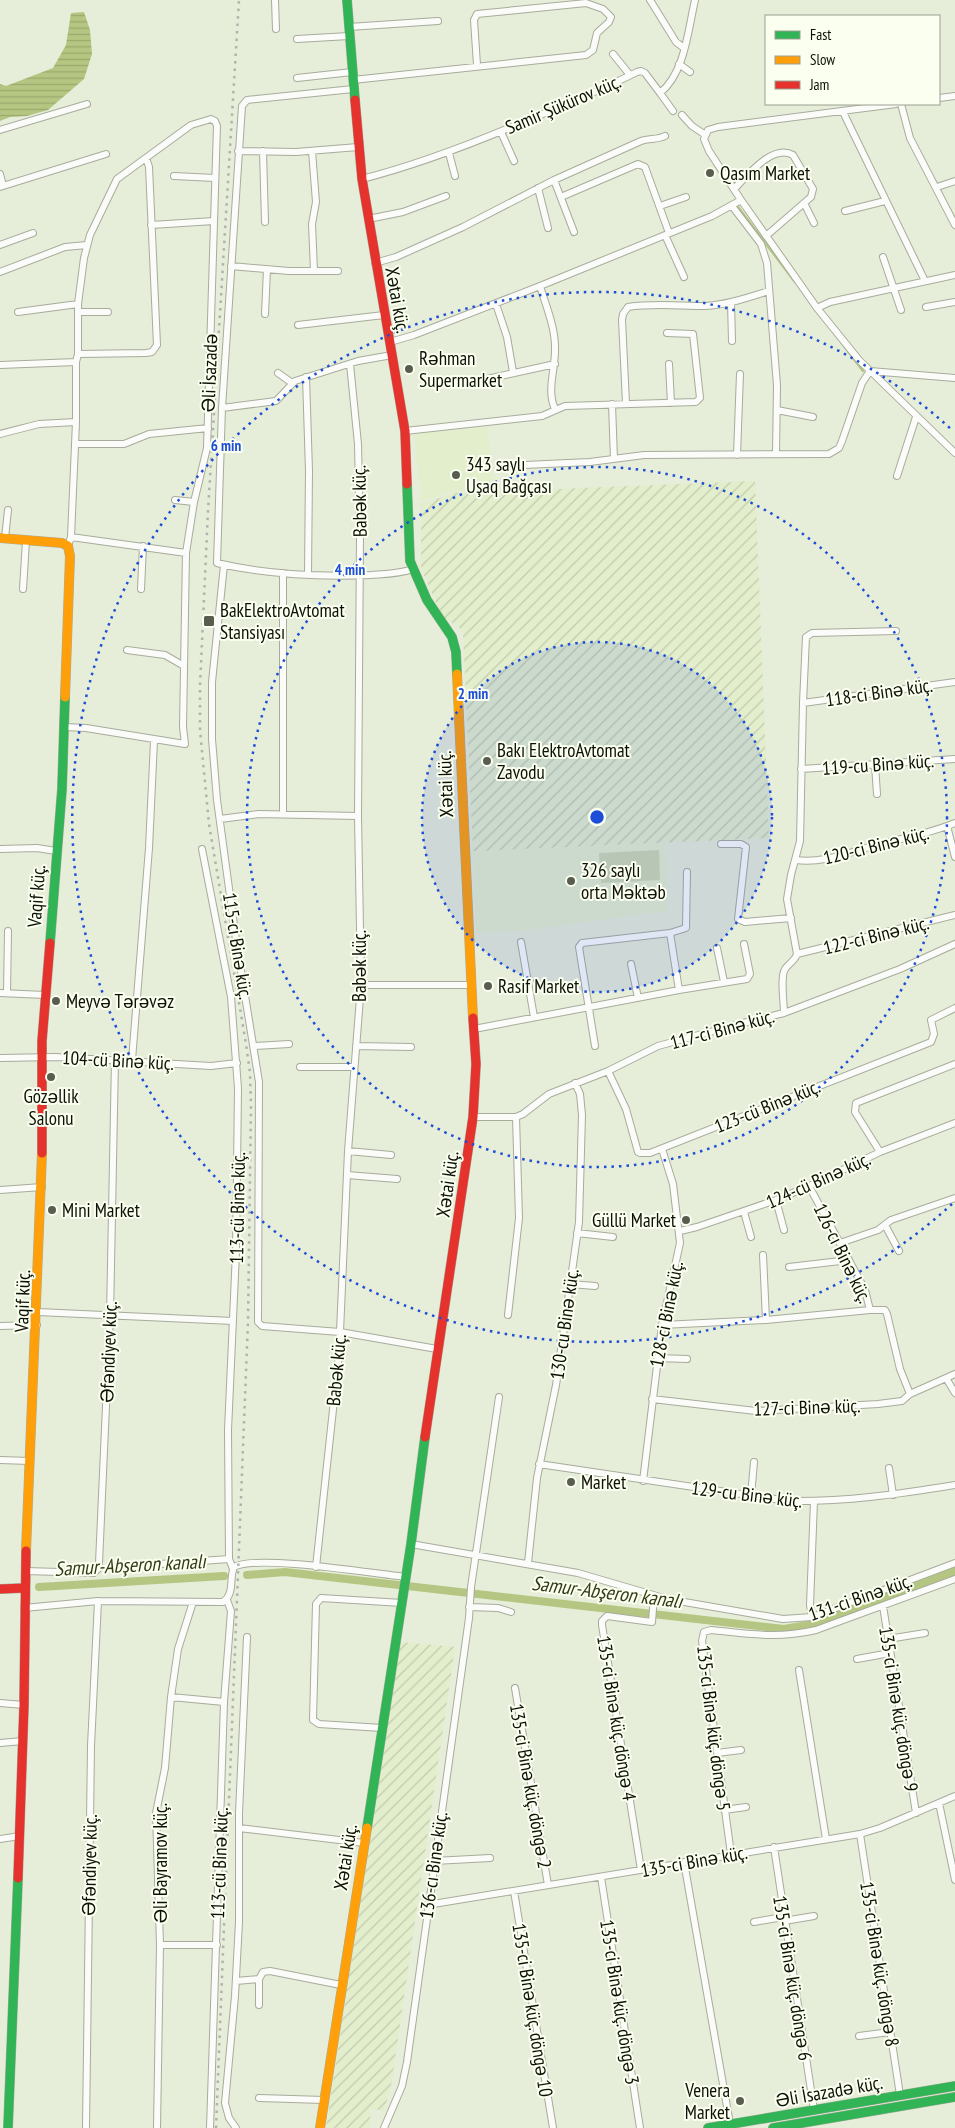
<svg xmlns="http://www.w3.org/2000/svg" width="955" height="2128" viewBox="0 0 955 2128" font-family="'PT Sans Narrow',sans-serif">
  <defs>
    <pattern id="industrial-furrows" width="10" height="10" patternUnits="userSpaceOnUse" patternTransform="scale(1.25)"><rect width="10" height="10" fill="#e3eecc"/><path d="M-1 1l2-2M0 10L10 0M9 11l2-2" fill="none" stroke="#c2cbae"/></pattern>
    <pattern id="water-rules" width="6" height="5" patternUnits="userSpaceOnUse" patternTransform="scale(1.25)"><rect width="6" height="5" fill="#b4c681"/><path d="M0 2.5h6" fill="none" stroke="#9aa96e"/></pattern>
  </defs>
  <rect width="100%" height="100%" fill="#e6edd8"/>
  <!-- built -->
  <path fill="#e3eecc" d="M487 427 495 489 455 491 421 501 414 433Z
    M666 843 668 911 520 931 476 933 473 851Z"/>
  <!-- industrial -->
  <path fill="url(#industrial-furrows)" d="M755 481 769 838 473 851 463 634 460 628 442 616 421 568V504L455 493Z
    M400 1642 455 1647 391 2086 384 2111 371 2108 369 2128H326Z"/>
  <!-- garden -->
  <path fill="#cdd9b1" d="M659 850 660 880 601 883 599 853Z"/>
  <!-- water -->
  <path fill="url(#water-rules)" d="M84 12 90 30 92 54 84 79 48 110 27 116 10 117 0 121V84L6 86 53 68 66 45 71 13Z"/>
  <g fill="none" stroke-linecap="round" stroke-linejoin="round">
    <!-- stream -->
    <path stroke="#b4c681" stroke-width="2.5" d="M738 207 795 282
      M841 342 863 371"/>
    <!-- canal -->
    <path stroke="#b4c681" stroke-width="8" d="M247 1575 285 1572 784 1629 814 1624 955 1571
      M39 1587 224 1576"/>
    <!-- street casing -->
    <g stroke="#a7ac9c" stroke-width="8">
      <path id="street" d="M275 0 276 29
        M650 0 676 42 684 48
        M349 27 438 21
        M297 39 349 36
        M613 54 630 75
        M679 64 690 72
        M297 78 352 72
        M353 80 586 55 593 50 597 33 609 22 611 17 603 9 586 3 477 14 474 20 477 65
        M353 89 247 100 242 106 222 408 217 563C267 575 320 577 371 575 385 574 399 574 413 569
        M660 93 673 111
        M939 98 955 96
        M896 104 718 127 708 130 704 139 709 151 741 200 817 308 859 360 955 453
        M901 104 910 138 955 225
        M843 112 925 281
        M682 115 692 126 704 134
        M0 130 87 104
        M501 132 514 161
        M238 151 296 152 358 147
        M263 151 265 222
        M312 151 316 202 312 224 314 271
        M449 153 455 176
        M0 174 3 186
        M174 176 215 178
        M362 179C417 165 469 145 521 123 560 107 599 91 637 72L641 71 645 73 660 93C685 73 688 30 695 0
        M554 180 574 232
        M0 187 106 154
        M937 187 955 181
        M538 188 548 228
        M734 189C747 176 773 143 793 155L813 189 811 197 766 236
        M561 197 638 164 645 167 669 233
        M804 203 814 223
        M660 206 686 197
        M732 206 761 244 767 263 777 385 776 454
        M845 211 885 201
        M368 219 403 212 446 196
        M151 225 214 221
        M665 235 684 277
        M0 245 33 233
        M883 257 901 310
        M375 263 396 257 463 227 554 180 641 141C649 138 657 140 665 136
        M231 266 289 271H338
        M0 272 65 247 87 245
        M540 286C546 306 555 327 555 347 556 368 546 390 555 409
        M731 302 732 341
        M496 304 507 337 513 372
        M926 307 955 302
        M817 308 830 302 955 275
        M18 312 78 304
        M78 312H108
        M265 314 267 269
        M298 325 384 315
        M390 342 414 335 540 286 712 216 741 200
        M78 354 146 353 152 352 157 345 149 167 146 158
        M669 364 671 403
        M0 365 76 362
        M870 371 955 378
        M278 373 292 383
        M306 377 309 471 308 575
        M469 383 555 364
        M626 403 622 320 623 314 628 307C653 303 680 306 705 306 727 305 749 297 769 291
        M612 404 614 459
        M222 408 276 401 295 381 358 361 392 355
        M777 410 813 417
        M405 431 542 416 565 406 696 402 700 398 693 334 667 333
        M0 434 39 424 76 422
        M75 444H124L149 434 208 428
        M737 455 740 374
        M500 466 590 462 644 455 829 454 839 448 842 441 862 383 870 371
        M897 476 916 417
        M175 500 194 502
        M71 537 186 553
        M5 538 8 510
        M224 565 212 682V739L217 800 236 940 259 1082 258 1322 262 1326 340 1332 437 1349
        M283 573V814
        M23 589 26 541
        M141 589 143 546
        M127 650 165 655 184 666
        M803 703 955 682
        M65 727 86 728 185 744 183 727 186 553 194 502 207 448 217 126 215 121 211 119 191 125 117 179 90 235 84 258 78 304V354L76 362V422L71 537 68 546
        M875 765 877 794
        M801 769 955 759
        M220 819 259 814 358 816
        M947 826 955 857
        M721 844H741L746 847 738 919 745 922 791 918
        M0 849 37 848 56 851
        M202 849 231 997 238 1088 236 1252 228 1430 229 1559 233 1569
        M796 860C823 864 853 851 880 844 905 838 931 833 955 823
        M670 933 679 990
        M521 942 534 1017
        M717 948 724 982
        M797 954 955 915
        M631 964 638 998
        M361 985H470
        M0 993 45 995
        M7 993 8 931
        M784 1013 900 969 955 944
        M474 1029 679 990 747 979 750 974 744 944
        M255 1046 289 1044
        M356 1046 411 1047
        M595 1046 579 947 582 943 670 933 686 928 687 872
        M0 1058 56 1057 211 1066 237 1063
        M132 1060 149 848 154 741
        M300 1067H353
        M608 1071 626 1109 638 1152 640 1153H650L931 1042 934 1034 931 1020 955 1008
        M473 1117H516L523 1114 549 1094 608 1071 658 1046 743 1023 784 1013C784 1003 780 977 785 969 789 963 795 961 797 954L787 899 791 875 800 841 803 703 806 637 812 633 896 631
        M348 1151 391 1155
        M880 1152 855 1112 856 1103 955 1064
        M347 1175 397 1179
        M809 1186 865 1290 870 1310H885L887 1314 900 1369 910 1394
        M0 1190 42 1187
        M776 1200 784 1230
        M744 1212 751 1237
        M885 1225 899 1251
        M680 1231 697 1227 776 1200 809 1186 880 1152 955 1123
        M577 1233 613 1237
        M840 1243 878 1230 891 1220 955 1198
        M763 1255 766 1320
        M789 1267 849 1260
        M570 1284 595 1286
        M38 1312 233 1321
        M508 1315 519 1218 516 1117
        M662 1325 766 1320 870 1310
        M0 1326 37 1325
        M657 1358 687 1359
        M946 1378 955 1393
        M652 1399 756 1411 878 1404 902 1401 910 1394 955 1374
        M0 1460 30 1461
        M539 1464 788 1501C844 1502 900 1494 955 1485
        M889 1468 893 1495
        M643 1481 662 1325 680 1243 673 1184 662 1149
        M751 1496 754 1462
        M411 1544 578 1573 667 1599 783 1619 812 1617 955 1563
        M528 1563 537 1478 556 1385 579 1222 582 1115 580 1094 575 1083
        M160 1564 229 1559
        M316 1567 339 1354 348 1151 361 985 358 816 360 536 358 444 350 364
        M25 1571 94 1573 98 1569 99 1563 110 1316 115 1059
        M883 1606 916 1813
        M469 1607 498 1608 511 1612
        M24 1608 98 1601 223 1602C235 1594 229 1578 234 1567 257 1554 375 1574 406 1577
        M812 1617 810 1605 814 1501
        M888 1639 925 1633
        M857 1659 890 1653
        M799 1670 826 1839
        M515 1688 548 1885
        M171 1697 224 1702
        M0 1703 24 1705
        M382 1728 319 1724 313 1720 316 1604 321 1598 402 1603
        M0 1743 23 1741
        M717 1753 741 1750
        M939 1803 955 1880
        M724 1810 746 1807
        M239 1828 364 1843
        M860 1834 900 2095
        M0 1839 20 1836
        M774 1847 814 2110
        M731 1854 702 1641 704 1632 711 1630C750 1634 777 1639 816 1630L955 1579
        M434 1861 490 1858
        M684 1862 730 2124
        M641 1870 602 1625V1621L607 1616 652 1622 654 1596
        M601 1877 640 2128
        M514 1891 553 2128
        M427 1905 860 1834 880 1828 955 1796
        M784 1921 814 1916
        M754 1922 783 1917
        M160 1945H217
        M236 1981 259 1979
        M259 2005V1979L263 1972 270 1971 341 1985
        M859 2036 890 2032
        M259 2098 324 2100
        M86 2128 91 1746 98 1601
        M157 2128 160 1945 156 1813 165 1768 171 1697 178 1649 193 1602
        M210 2128 224 1702 231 1611 227 1600
        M236 2128 229 2118 225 2103 235 1996 239 1922V1813L247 1637
        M384 2128 402 2086 407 2062 469 1618 471 1587 499 1397"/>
    </g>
    <!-- fast casing -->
    <g stroke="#a7ac9c" stroke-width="10">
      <path id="fast" d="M347 0 355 100
        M407 484 410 561 427 600 452 637 456 652 457 674
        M50 943 62 789 65 697
        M367 1828 411 1544 425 1437
        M8 2128 18 1878
        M708 2128 955 2086
        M773 2128 955 2097"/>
    </g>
    <!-- slow casing -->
    <g stroke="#a7ac9c" stroke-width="10">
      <path id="slow" d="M0 538 62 543 68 546 70 556 65 697
        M457 674 473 1018
        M26 1551 42 1153
        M320 2128 367 1828"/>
    </g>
    <!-- jam casing -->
    <g stroke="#a7ac9c" stroke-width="10">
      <path id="jam" d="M355 100 362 179 405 431 407 484
        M42 1153V1041L50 943
        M425 1437 473 1117 476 1064 473 1018
        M0 1589 24 1588
        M18 1878 24 1705 26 1551"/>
    </g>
    <!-- street -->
    <use href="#street" stroke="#fbfcf9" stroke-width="6"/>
    <!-- fast -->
    <use href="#fast" stroke="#30b455" stroke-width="9"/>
    <!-- slow -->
    <use href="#slow" stroke="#ff9f0a" stroke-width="9"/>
    <!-- jam -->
    <use href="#jam" stroke="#e5322d" stroke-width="9"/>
    <!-- rail -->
    <path stroke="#b0b2ae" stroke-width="2.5" stroke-dasharray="2.5 5" stroke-linecap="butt" d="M216 2128 248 1322 251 1106 250 1073 246 1044 209 824 200 730V686L208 511 239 0"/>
  </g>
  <!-- distance rings -->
  <circle cx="597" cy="817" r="175" fill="#1d4ed8" fill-opacity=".12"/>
  <g fill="none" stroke="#1d4ed8" stroke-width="2.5" stroke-dasharray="2.5 5">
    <circle cx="597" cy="817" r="175"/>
    <circle cx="597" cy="817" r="350"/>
    <path d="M952 1204A525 525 0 1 1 952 430"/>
  </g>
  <!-- markers -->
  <g fill="#595d4f" stroke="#fafff0" stroke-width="2">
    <circle cx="710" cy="173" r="5"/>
    <circle cx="409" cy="369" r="5"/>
    <circle cx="456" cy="475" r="5"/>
    <rect x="203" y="615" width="12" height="12" rx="2.5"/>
    <circle cx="487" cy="761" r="5"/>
    <circle cx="571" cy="881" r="5"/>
    <circle cx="488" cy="986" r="5"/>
    <circle cx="56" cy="1001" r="5"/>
    <circle cx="51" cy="1077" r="5"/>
    <circle cx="52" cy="1210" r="5"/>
    <circle cx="686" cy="1220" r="5"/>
    <circle cx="571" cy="1482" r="5"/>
    <circle cx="740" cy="2101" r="5"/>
  </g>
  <g text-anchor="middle" stroke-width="4" stroke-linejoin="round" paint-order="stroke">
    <!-- street labels -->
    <g font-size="19" fill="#0d1005" stroke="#fafff0">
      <text transform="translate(563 104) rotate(-23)" y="7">Samir Şükürov küç.</text>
      <text transform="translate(398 300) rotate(80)" y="7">Xətai küç.</text>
      <text transform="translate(209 373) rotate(-88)" y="7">Əli İsazadə</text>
      <text transform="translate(359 501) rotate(-91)" y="7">Babək küç.</text>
      <text transform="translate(879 692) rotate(-8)" y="7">118-ci Binə küç.</text>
      <text transform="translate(878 764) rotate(-4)" y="7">119-cu Binə küç.</text>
      <text transform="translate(445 784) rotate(-92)" y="7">Xətai küç.</text>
      <text transform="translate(876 845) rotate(-14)" y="7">120-ci Binə küç.</text>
      <text transform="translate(36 896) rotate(-86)" y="7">Vaqif küç.</text>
      <text transform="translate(876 935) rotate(-14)" y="7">122-ci Binə küç.</text>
      <text transform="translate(238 946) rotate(81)" y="7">115-ci Binə küç.</text>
      <text transform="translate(359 966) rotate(-90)" y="7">Babək küç.</text>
      <text transform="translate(722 1029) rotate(-15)" y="7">117-ci Binə küç.</text>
      <text transform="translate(118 1060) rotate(3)" y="7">104-cü Binə küç.</text>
      <text transform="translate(767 1106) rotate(-22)" y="7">123-cü Binə küç.</text>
      <text transform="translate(818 1180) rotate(-24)" y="7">124-cü Binə küç.</text>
      <text transform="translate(447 1184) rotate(-82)" y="7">Xətai küç.</text>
      <text transform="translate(237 1208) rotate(-89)" y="7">113-cü Binə küç.</text>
      <text transform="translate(843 1253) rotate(64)" y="7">126-cı Binə küç.</text>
      <text transform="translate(22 1301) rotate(-88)" y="7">Vaqif küç.</text>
      <text transform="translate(666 1314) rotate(-79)" y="7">128-ci Binə küç.</text>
      <text transform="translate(564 1324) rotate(-82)" y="7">130-cu Binə küç.</text>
      <text transform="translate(108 1352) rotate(-88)" y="7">Əfəndiyev küç.</text>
      <text transform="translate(336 1370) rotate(-85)" y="7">Babək küç.</text>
      <text transform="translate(807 1407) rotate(-2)" y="7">127-ci Binə küç.</text>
      <text transform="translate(747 1494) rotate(7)" y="7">129-cu Binə küç.</text>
      <text transform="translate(860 1597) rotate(-19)" y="7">131-ci Binə küç.</text>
      <text transform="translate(899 1709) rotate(81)" y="7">135-ci Binə küç. döngə 9</text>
      <text transform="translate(617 1718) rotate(81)" y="7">135-ci Binə küç. döngə 4</text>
      <text transform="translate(714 1728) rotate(83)" y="7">135-ci Binə küç. döngə 5</text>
      <text transform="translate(531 1786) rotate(80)" y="7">135-ci Binə küç. döngə 2</text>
      <text transform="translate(345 1857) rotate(-81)" y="7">Xətai küç.</text>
      <text transform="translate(694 1861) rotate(-10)" y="7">135-ci Binə küç.</text>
      <text transform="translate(160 1863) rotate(-90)" y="7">Əli Bayramov küç.</text>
      <text transform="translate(219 1863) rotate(-88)" y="7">113-cü Binə küç.</text>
      <text transform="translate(89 1865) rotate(-89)" y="7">Əfəndiyev küç.</text>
      <text transform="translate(433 1865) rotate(-82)" y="7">136-cı Binə küç.</text>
      <text transform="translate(880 1964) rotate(81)" y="7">135-ci Binə küç. döngə 8</text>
      <text transform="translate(793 1978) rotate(81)" y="7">135-ci Binə küç. döngə 6</text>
      <text transform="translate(620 2002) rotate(81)" y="7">135-ci Binə küç. döngə 3</text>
      <text transform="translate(533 2010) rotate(81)" y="7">135-ci Binə küç. döngə 10</text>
      <text transform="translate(829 2091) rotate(-10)" y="7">Əli İsazadə küç.</text>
    </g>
    <!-- poi labels -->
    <g font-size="19" fill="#0d1005" stroke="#fafff0" text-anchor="start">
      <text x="720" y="180">Qasım Market</text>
      <text x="419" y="365">Rəhman<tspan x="419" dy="22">Supermarket</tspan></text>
      <text x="466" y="471">343 saylı<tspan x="466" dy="22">Uşaq Bağçası</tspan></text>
      <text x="220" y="617">BakElektroAvtomat<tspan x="220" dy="22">Stansiyası</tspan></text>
      <text x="497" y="757">Bakı ElektroAvtomat<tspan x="497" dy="22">Zavodu</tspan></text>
      <text x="581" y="877">326 saylı<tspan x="581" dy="22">orta Məktəb</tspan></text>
      <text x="498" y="993">Rasif Market</text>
      <text x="66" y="1008">Meyvə Tərəvəz</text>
      <text x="51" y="1103" text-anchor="middle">Gözəllik<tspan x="51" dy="22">Salonu</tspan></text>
      <text x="62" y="1217">Mini Market</text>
      <text x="676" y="1227" text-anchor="end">Güllü Market</text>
      <text x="581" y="1489">Market</text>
      <text x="730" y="2097" text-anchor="end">Venera<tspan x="730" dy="22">Market</tspan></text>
    </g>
    <!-- water labels -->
    <g font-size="20" font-style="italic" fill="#323b15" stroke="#fafff0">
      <text transform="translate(130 1565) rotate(-3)" y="7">Samur-Abşeron kanalı</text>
      <text transform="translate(607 1592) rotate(7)" y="7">Samur-Abşeron kanalı</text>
    </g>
  </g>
  <circle cx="597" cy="817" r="8" fill="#1d4ed8" stroke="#fafff0" stroke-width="2.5"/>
  <g font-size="15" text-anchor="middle" font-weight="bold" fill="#1d4ed8" stroke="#fafff0" stroke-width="4" stroke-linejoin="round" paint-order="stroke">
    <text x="226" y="451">6 min</text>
    <text x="350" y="575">4 min</text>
    <text x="473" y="699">2 min</text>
  </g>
  <!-- legend -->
  <rect x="765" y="15" width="175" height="90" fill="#fafff0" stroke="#9b9f92"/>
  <rect x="775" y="31" width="25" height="8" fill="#30b455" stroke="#9b9f92"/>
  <text x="810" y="40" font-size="15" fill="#0d1005">Fast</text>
  <rect x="775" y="56" width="25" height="8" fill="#ff9f0a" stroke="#9b9f92"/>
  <text x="810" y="65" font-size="15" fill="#0d1005">Slow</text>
  <rect x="775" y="81" width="25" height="8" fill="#e5322d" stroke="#9b9f92"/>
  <text x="810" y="90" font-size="15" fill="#0d1005">Jam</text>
</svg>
